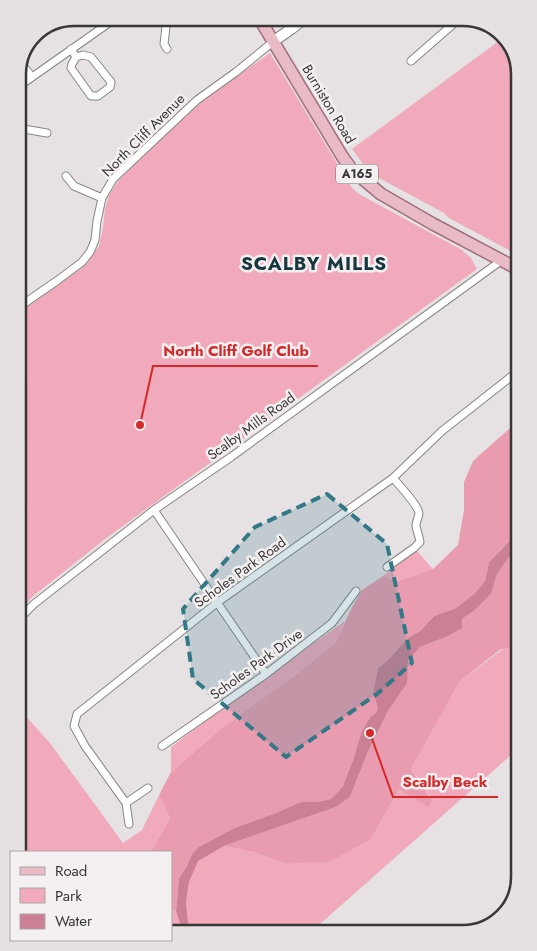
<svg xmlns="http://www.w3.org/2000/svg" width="537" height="951" viewBox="0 0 537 951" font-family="Jost,sans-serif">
  <rect width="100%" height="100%" fill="#e6e2e3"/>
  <!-- green -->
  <path fill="#f1a9bc" d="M503 38 515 53 516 254 449 218 444 213 379 178 366 168 352 149Z
    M270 53 352 188 359 194 462 250 471 258 477 269 105 539 32 597 20 612 19 312 79 270 88 261 99 246 103 228 105 209 109 195 118 181 142 157 193 107Z
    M416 550 433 569 398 581 383 576Z
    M345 621 336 642 301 672 222 728 171 772V747L229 703Z
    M518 647 519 748 312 931 189 932 186 903 189 882 197 861 224 846 253 852 284 863 371 839 399 789 432 799 411 769 460 681 503 649Z
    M21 711 50 743 123 843 142 830 159 795 170 818 151 852H22Z
    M171 908 176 911 182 931 181 932H171Z"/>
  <!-- forest -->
  <path fill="#e99bb0" d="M517 428 518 532 503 548 489 562 485 581 475 593 456 608 434 616 420 631 408 638 388 660 378 668 373 692 379 708 376 713 370 717 361 733 354 757 343 786 331 799 317 802H301L271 815 192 854 186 868 179 878 176 911 171 908V852H151L170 818 159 795 171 772 222 728 300 672 336 642 351 609 362 590 383 576 398 581 433 569 458 545 464 510V482L473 461 509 429Z
    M518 549V647L501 649 460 681 411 769 432 800 429 807 399 789 371 839 329 862 284 863 253 852 224 846 336 807 350 797 367 754 388 711 406 683 408 661 420 647 446 637 462 619 475 610 491 594 497 574 510 556Z"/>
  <!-- water -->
  <path fill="#cc8095" d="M518 532V549L510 556 497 574 491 594 475 610 462 619V628L446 637 420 647 408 661 407 683 388 711 367 754 350 797 336 807 224 846 198 861 189 882 186 902 189 932H181L182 931 176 911 179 878 186 868 192 854 199 847 235 828 271 815 301 802H317L331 799 343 786 354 757 361 733 370 717 376 713 378 708 373 692 378 668 388 660 408 638 420 631 434 616 456 608 475 593 485 581 489 562 503 548Z"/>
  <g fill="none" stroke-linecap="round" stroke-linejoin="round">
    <!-- street casing -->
    <g stroke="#898585" stroke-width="9">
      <path id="street" d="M97 18 103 26
        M167 18 164 44 167 49
        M444 18 451 26 461 18
        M71 49 76 57 83 55 91 57 111 82 110 87 98 96H91L71 68 72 64 76 57
        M411 61 451 26
        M21 63 32 77
        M18 87 116 18
        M18 128 47 133
        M66 176 74 186 102 198
        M19 307 58 280 82 262 90 252 95 240 97 221 102 198 113 179 197 100 236 72 274 41
        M154 510 266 674
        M387 567 414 548 420 542C419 536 417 531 416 526 416 522 418 518 419 514 419 506 399 485 393 478
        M20 618 34 604 154 510 231 457 502 260
        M162 746 266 674 332 623 356 591
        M126 803 148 788
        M129 824 126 803 85 746 74 726 77 714 218 602 393 478 442 431 517 372"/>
    </g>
    <!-- secondary casing -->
    <g stroke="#898585" stroke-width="12">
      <path id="secondary" d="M274 41 291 29 305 18"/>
    </g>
    <!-- primary casing -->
    <g stroke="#a06f7c" stroke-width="14">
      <path id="primary" d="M259 18 342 156 352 170 381 194 433 224 516 268"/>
    </g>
    <!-- street -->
    <use href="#street" stroke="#fff" stroke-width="7"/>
    <!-- secondary -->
    <use href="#secondary" stroke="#fff" stroke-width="10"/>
    <!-- primary -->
    <use href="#primary" stroke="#e8bbc7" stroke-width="11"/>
  </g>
  <!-- marked area -->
  <path fill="#327885" fill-opacity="0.2" stroke="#327885" stroke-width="4" stroke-dasharray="10 6" stroke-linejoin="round" d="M327 494 387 544 412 663 377 694 286 757 193 679 183 609 255 527Z"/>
  <g text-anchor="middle" stroke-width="5" stroke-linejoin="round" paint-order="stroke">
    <!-- shield labels -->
    <rect fill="#f4eff0" stroke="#706e6e" stroke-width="1" x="336" y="164.5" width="42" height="19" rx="4"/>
    <g font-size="12" font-weight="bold" fill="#383737">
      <text x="357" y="178">A165</text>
    </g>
    <!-- street labels -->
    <g font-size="14" fill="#383737" stroke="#f4eff0">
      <text transform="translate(329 104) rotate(59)" y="5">Burniston Road</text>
      <text transform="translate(143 135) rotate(-45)" y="5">North Cliff Avenue</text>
      <text transform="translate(251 426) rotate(-36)" y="5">Scalby Mills Road</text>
      <text transform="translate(240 572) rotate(-36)" y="5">Scholes Park Road</text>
      <text transform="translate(256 664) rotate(-36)" y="5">Scholes Park Drive</text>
    </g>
    <!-- district labels -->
    <g font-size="19" font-weight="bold" letter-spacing="1" fill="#16373d" stroke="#f4eff0">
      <text x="314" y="270">SCALBY MILLS</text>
    </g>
  </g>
  <!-- crop -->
  <path d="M0 0H537V951H0ZM74 26H463A48 48 0 0 1 511 74V877A48 48 0 0 1 463 925H74A48 48 0 0 1 26 877V74A48 48 0 0 1 74 26Z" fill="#e5e0e1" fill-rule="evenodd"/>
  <path fill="none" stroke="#383737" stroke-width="2.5" d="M74 26H463A48 48 0 0 1 511 74V877A48 48 0 0 1 463 925H74A48 48 0 0 1 26 877V74A48 48 0 0 1 74 26Z"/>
  <!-- callouts -->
  <path fill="none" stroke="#d62828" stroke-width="2" d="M140 425L153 366H318M370 733L393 797H498"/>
  <g fill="#d62828" stroke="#f4eff0" stroke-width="2">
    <circle cx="140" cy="425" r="5"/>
    <circle cx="370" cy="733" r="5"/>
  </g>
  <g font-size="15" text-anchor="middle" font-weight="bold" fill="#d62828" stroke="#f4eff0" stroke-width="5" stroke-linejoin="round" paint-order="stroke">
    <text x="236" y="356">North Cliff Golf Club</text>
    <text x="445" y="787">Scalby Beck</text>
  </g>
  <!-- legend -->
  <rect x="10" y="851" width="162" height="90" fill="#f4eff0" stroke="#a9a5a6"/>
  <rect x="20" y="867" width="25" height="8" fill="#e8bbc7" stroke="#a9a5a6"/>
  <text x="55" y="876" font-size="15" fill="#383737">Road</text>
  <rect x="20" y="888" width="25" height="15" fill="#f1a9bc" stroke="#a9a5a6"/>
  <text x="55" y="901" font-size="15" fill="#383737">Park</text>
  <rect x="20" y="914" width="25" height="15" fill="#cc8095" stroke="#a9a5a6"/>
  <text x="55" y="926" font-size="15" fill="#383737">Water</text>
</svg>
